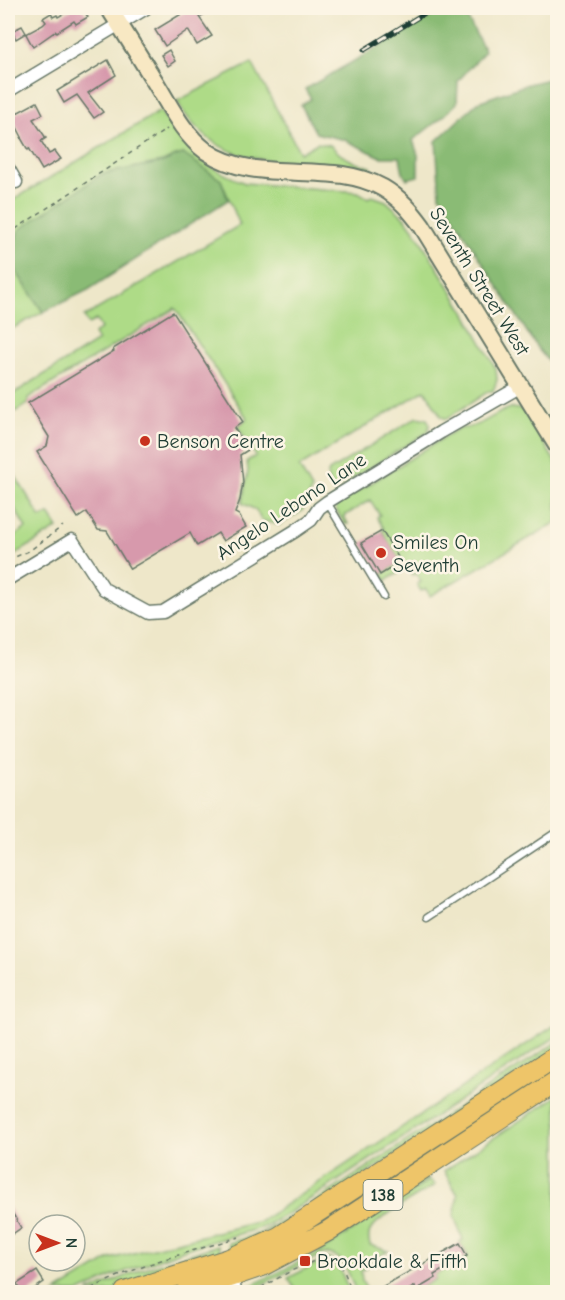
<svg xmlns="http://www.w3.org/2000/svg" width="565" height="1300" viewBox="0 0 565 1300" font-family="'Comic Neue',sans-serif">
  <rect width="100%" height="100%" fill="#fcf5e5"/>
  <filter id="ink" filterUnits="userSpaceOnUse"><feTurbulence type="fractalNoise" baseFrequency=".0167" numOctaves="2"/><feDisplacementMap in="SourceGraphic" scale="12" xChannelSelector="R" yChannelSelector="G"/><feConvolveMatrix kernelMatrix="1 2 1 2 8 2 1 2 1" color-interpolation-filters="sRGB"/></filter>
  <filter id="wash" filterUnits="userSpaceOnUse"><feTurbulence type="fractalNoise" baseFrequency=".008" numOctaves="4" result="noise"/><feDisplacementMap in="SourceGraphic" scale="24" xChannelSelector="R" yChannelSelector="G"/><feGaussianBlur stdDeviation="1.35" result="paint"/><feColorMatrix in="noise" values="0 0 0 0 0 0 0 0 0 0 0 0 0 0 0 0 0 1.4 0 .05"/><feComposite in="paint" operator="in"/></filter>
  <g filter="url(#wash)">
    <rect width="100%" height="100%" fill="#eee7c9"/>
    <!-- green -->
    <path fill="#aedb87" stroke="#668c5e" stroke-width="1.5" d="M252 63 300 153 317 143 330 145 341 155 356 163 371 167V172C298 153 222 182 177 101Z
      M160 111C189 152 197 164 245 183L358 192 368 198 372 196 386 201 405 218 416 233 466 314 496 369 497 380 493 391H489L446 419 441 416 425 390 299 467 312 489 302 511 279 525 261 520 256 510 242 503 248 471 247 461 256 456 238 427 247 418 175 308 28 398V404L8 416V397L98 341 94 334 101 328 96 320 88 324 84 317 240 225 221 180 183 154 176 156 163 162 102 174 8 259V203Z
      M8 259 43 312 10 330 8 326Z
      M511 408 520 409 525 412 557 465V522L430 596 426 589 421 591 417 584 421 582 416 573 412 575 407 568 383 582 388 590H385L380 582 385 579 382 574 401 562 382 531 384 529 377 517 380 515 370 500 344 516 348 524H345L336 510V505L459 428C479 430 493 413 511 408Z
      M417 417 427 419 430 424 428 432 339 487H333C328 482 326 478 329 471Z
      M8 464 41 518 49 514 58 528 8 559V541L26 528 8 497Z
      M557 1024V1036L292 1211 264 1227 189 1248 113 1276 80 1292H56L110 1259 261 1221Z
      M557 1042V1048L309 1212 230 1250 229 1243 260 1233 301 1211Z
      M557 1096V1292H405L413 1288 415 1291 436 1279 434 1275 468 1256 459 1242 463 1240 454 1216 458 1195 444 1171Z
      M384 1178 389 1184 315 1233 310 1226Z
      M421 1178 428 1179 318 1250 343 1229Z
      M430 1180 435 1185C419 1196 382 1214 372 1228 368 1233 368 1239 370 1245L388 1251 365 1264 366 1268 361 1271 362 1281 368 1292H356C349 1276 344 1251 323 1254L247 1292H243L246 1288 319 1252Z
      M218 1245 221 1253 111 1292H88L140 1270Z
      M325 1259H330L338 1265 350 1292H297L288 1278Z"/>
    <!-- forest -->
    <path fill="#8abb74" stroke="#547c54" stroke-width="1.5" d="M446 8 463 10 485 51 458 81 457 103 445 115 413 140 418 155V176L407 179 403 173 400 157H381L345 140 316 133 301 105 311 99 305 89Z
      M557 77V371L538 349 440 196 436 141 478 102 528 84Z
      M183 154 221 180 228 200 88 290 43 312 8 259 19 230 102 174 163 162 176 156Z"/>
    <g id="blocks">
      <!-- building -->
      <path fill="#d799ac" d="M74 8H82L88 17 76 24 74 21 57 32 56 31 33 47 26 34 43 25 46 22 43 18 51 13 53 17 57 15 58 17Z
        M191 8H216L199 17 212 36 197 45 188 30 165 46 155 30Z
        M22 26 26 33 16 39 12 31Z
        M169 50 175 61 168 66 161 55Z
        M108 60 116 75 88 93 103 112 94 118 77 95 64 103 57 91Z
        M37 102 43 114 33 119 46 138 41 141 49 154 55 151 61 159 42 170 29 148 28 150 21 138 22 137 11 116Z
        M173 312 243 422 234 428 248 450 240 455 243 482 240 500 235 513 239 515 246 527 223 541 218 533 197 546 190 533 130 569 107 531 98 530 87 512 78 518 37 452 47 446 49 437 28 403 114 351 113 349Z
        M382 531 401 562 380 575 361 543Z
        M8 1205 21 1228 8 1237Z
        M460 1243 467 1256 434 1275 436 1278 416 1290 415 1286 404 1293H371Z
        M37 1271 44 1282 28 1293H23L17 1284Z"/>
    </g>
  </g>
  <g filter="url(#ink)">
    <use href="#blocks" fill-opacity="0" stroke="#677868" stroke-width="1.5"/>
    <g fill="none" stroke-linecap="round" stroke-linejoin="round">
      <!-- lane casing -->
      <g stroke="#677868" stroke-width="9">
        <path id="lane" d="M327 502 384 597
          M429 917 558 831"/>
      </g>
      <!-- street casing -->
      <g stroke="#677868" stroke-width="15">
        <path id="street" d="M8 91 146 8
          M8 168 16 182
          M8 579 72 540 104 589 148 613 163 612 295 531 311 520 319 508 327 502 441 432 521 386
          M232 1270 235 1292"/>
      </g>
      <!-- secondary casing -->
      <g stroke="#677868" stroke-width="20">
        <path id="secondary" d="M109 8C125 33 141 59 157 85 171 108 184 135 206 151 258 187 330 158 383 188 400 198 411 211 422 226L558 447"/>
      </g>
      <!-- primary casing -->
      <g stroke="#677868" stroke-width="22">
        <path id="primary" d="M125 1292 229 1259 279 1237 558 1055
          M186 1292 262 1266 328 1231 558 1080"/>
      </g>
      <!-- path -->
      <path stroke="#677868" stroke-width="1.5" stroke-dasharray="4.5 4.5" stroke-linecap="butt" d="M8 234 167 129
        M8 560 29 551 63 526
        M83 1292 121 1275 158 1261 239 1237
        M253 1292 291 1271 326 1256C343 1259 346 1278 352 1292"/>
      <!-- lane -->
      <use href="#lane" stroke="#fff" stroke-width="6"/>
      <!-- street -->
      <use href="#street" stroke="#fff" stroke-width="12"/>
      <!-- secondary -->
      <use href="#secondary" stroke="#f8e8c3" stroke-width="16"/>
      <!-- primary -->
      <use href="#primary" stroke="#eec569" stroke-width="20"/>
      <!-- rail casing -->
      <g stroke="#1f3d34" stroke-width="5">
        <path id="rail" d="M364 50 433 8"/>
      </g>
      <!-- rail -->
      <use href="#rail" stroke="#fcf5e5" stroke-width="3" stroke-dasharray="9" stroke-linecap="butt"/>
    </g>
  </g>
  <!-- markers -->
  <g fill="#c8321e" stroke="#fcf5e5" stroke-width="2">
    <circle cx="145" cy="441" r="6"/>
    <circle cx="381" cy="553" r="6"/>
    <rect x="299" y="1255" width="12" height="12" rx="3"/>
  </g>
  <g text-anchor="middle" stroke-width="5" stroke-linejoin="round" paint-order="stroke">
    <!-- shield labels -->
    <rect fill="#fcf5e5" stroke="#617469" stroke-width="1.5" x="363.5" y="1180" width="39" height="30" rx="4.5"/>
    <g font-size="18" font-weight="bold" fill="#1f3d34">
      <text x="383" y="1201">138</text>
    </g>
    <!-- street labels -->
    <g font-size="20" fill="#1f3d34" stroke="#fcf5e5">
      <text transform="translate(480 281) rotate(58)" y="7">Seventh Street West</text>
      <text transform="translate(291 506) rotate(-34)" y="7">Angelo Lebano Lane</text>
    </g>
    <!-- poi labels -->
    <g font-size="20" fill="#1f3d34" stroke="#fcf5e5" text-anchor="start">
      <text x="157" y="448">Benson Centre</text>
      <text x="393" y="549">Smiles On<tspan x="393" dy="23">Seventh</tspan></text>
      <text x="317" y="1268">Brookdale &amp; Fifth</text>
    </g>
  </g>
  <!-- margin -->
  <rect width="565" height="1300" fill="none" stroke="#fcf5e5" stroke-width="30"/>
  <!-- north arrow -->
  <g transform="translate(57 1243) rotate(90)"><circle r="28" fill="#fcf5e5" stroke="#a4ab9e" stroke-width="1.5"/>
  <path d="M0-4.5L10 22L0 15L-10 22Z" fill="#c8321e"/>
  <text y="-9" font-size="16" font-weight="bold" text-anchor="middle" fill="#1f3d34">N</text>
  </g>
</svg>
